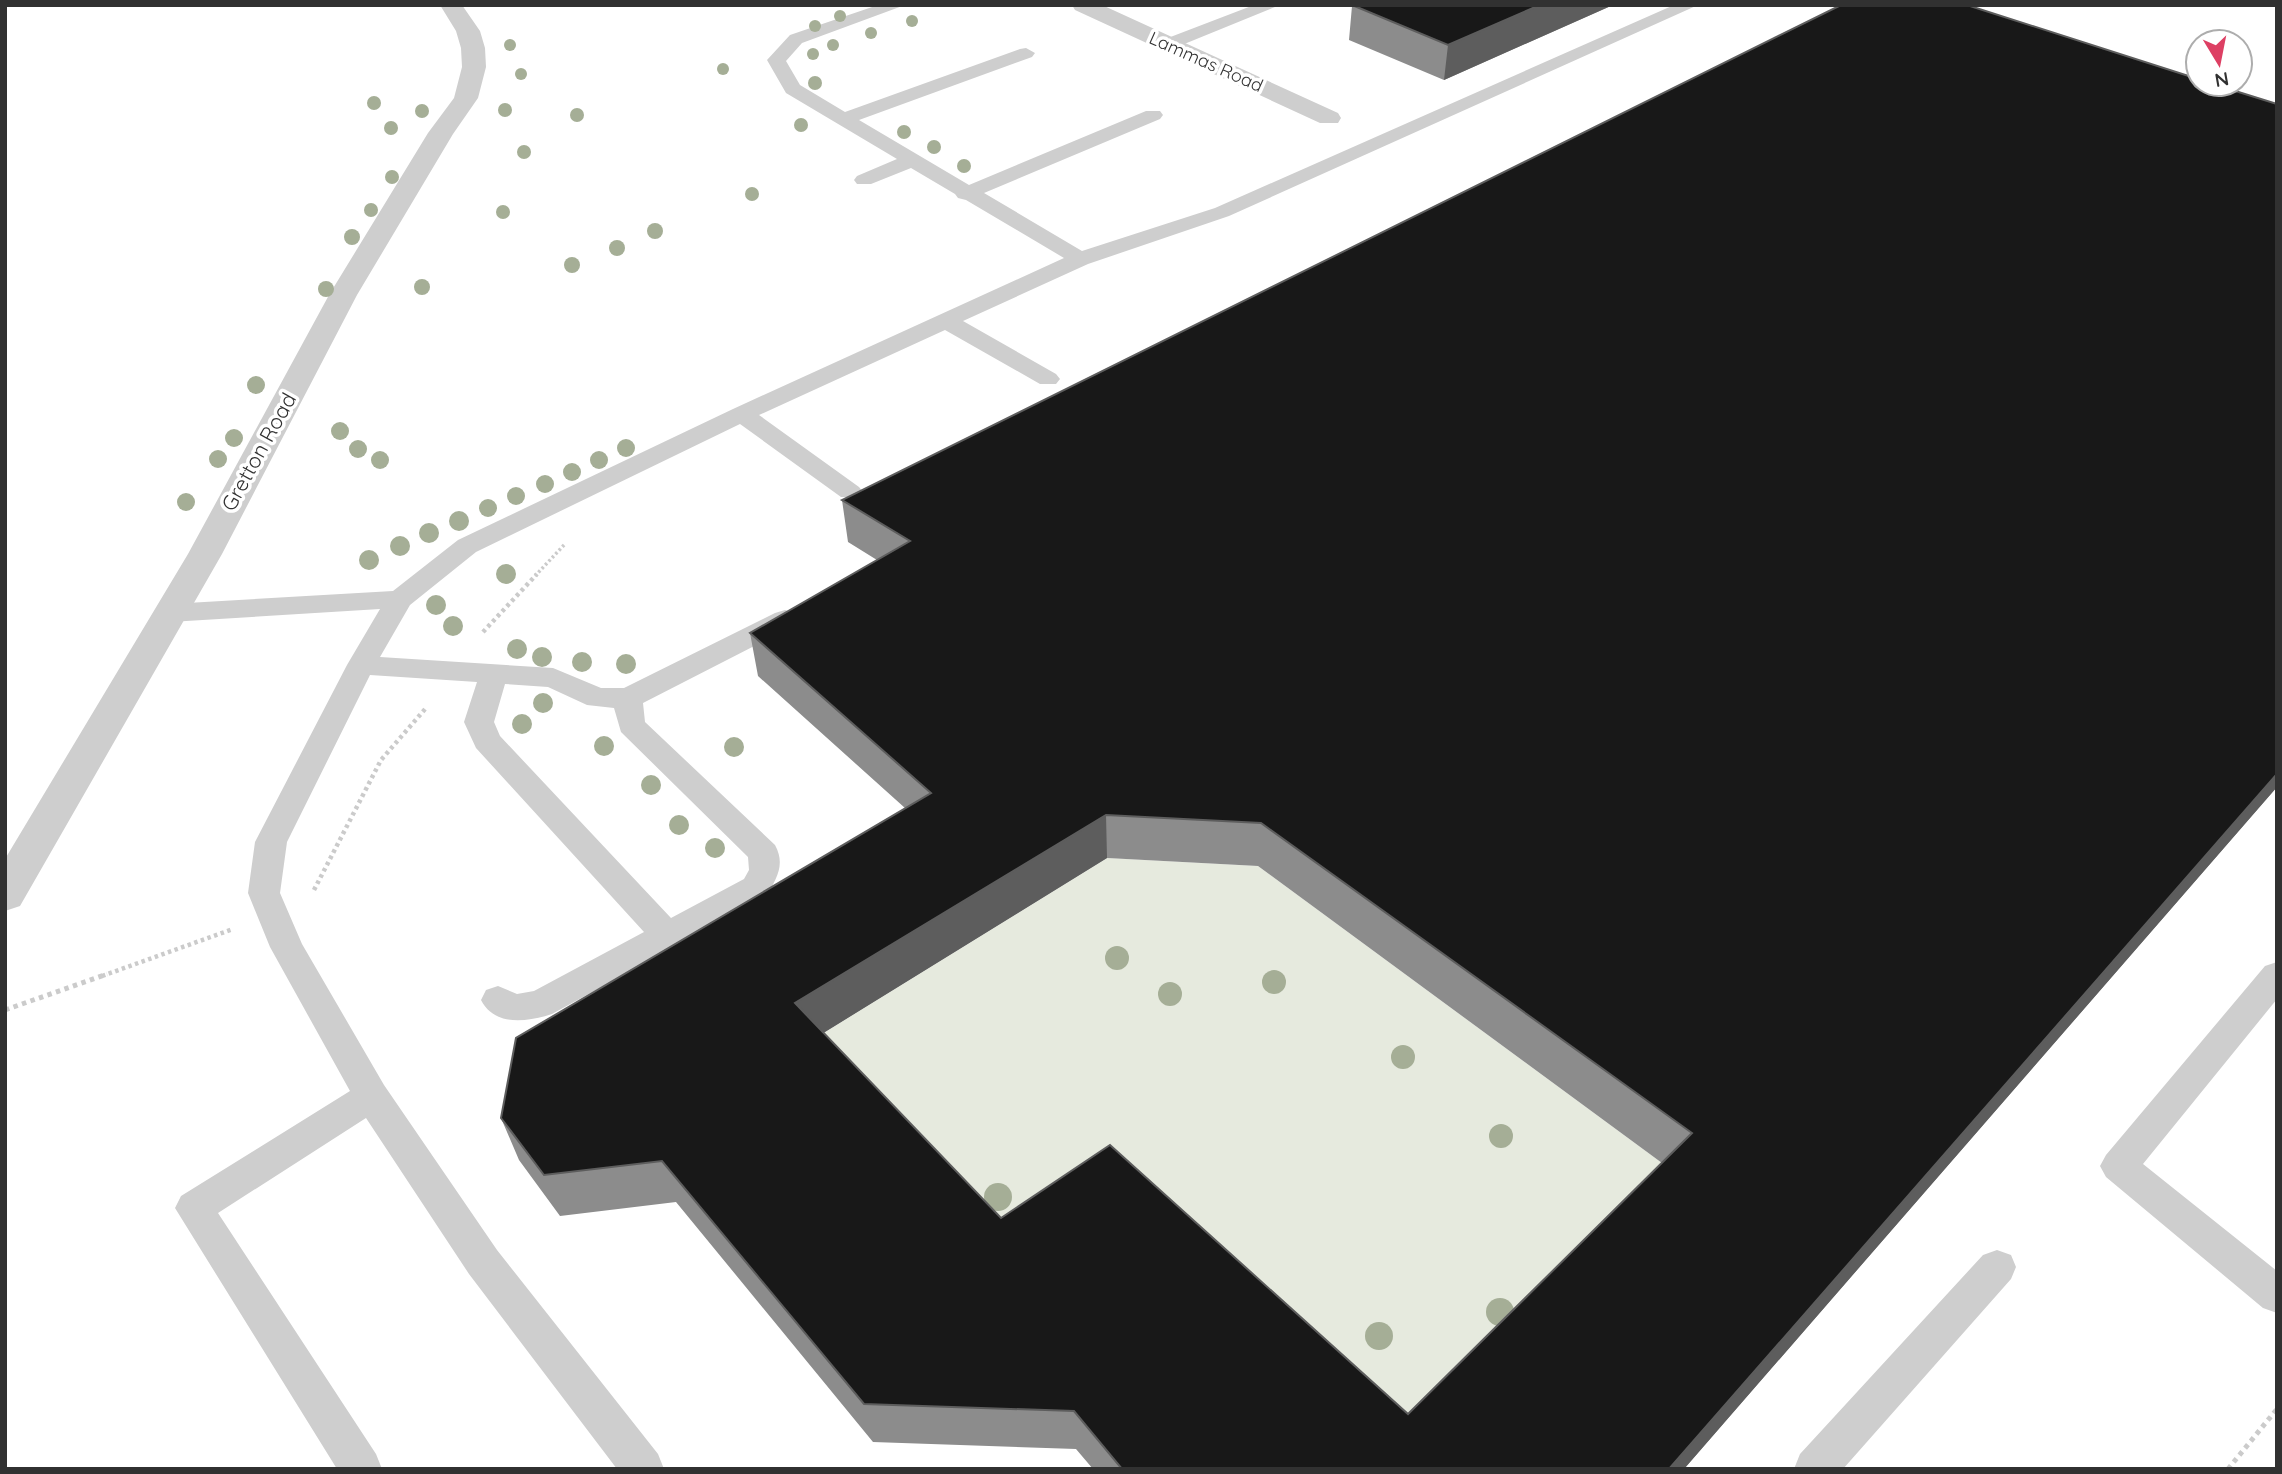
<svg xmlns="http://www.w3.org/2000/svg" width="2282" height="1474" viewBox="0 0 2282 1474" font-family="Quicksand,sans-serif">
  <rect width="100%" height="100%" fill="#fff"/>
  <!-- green -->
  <path fill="#e6eade" d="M1107 858 1258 866 1677 1174 1400 1452 1005 1259 804 1045Z"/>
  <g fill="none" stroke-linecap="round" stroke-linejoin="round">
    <!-- path-far2 -->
    <path stroke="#cbcbcb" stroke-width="3.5" stroke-dasharray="2.5 2.5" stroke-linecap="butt" d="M535 576 565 544"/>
    <!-- path-far1 -->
    <path stroke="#cbcbcb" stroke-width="4.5" stroke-dasharray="3.5 3.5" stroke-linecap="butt" d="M483 632 537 574
      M314 890 381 760 426 708
      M102 976 233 929"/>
    <!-- path -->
    <path stroke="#cbcbcb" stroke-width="5" stroke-dasharray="4.5 4.5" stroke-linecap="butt" d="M5 1010 107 974
      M2228 1469 2277 1409"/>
    <!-- lane -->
    <path fill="#cecece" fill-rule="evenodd" d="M878 5H905L802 43 786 61 800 85 845 112 1020 49 1026 48 1035 53 1032 57 859 120 969 185 1146 111H1160L1163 115 1160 119 984 193 1082 251 1215 208 1674 5H1698L1229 216 1088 264 963 321 1056 374 1060 379 1056 384H1040L945 330 759 415 859 487 863 492 859 497H841L740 424 476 552 410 605 380 657 553 668 601 688H624L775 613 785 610 795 613 799 619 795 625 643 703 645 722 775 845C786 865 776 879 766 897L552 1014C527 1022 495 1027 481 1000L486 990 498 986 517 994 534 991 644 932 476 748 464 722 477 682 370 675 287 842 280 893 302 944 384 1085 497 1250 658 1454 664 1469H617L469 1274 366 1118 218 1213 376 1454 382 1469H337L175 1208 181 1196 350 1091 270 947 248 893 255 842 347 665 380 609 170 622 160 619 156 613 160 607 170 604 393 591 458 540 733 409 1064 258 966 200 958 198 955 194 911 168 871 184H857L854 180 857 176 897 159 786 93 767 60 790 35ZM505 684 548 687 587 705 614 708 621 732 748 857 749 870 744 879 671 918 500 736 494 722Z
      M1254 5H1280L1172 49 1166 50 1157 45 1160 41Z
      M2277 962V999L2143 1164 2277 1271V1313L2263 1308 2106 1177 2100 1166 2106 1155 2265 966Z
      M1997 1250 2011 1255 2016 1267 2011 1279 1843 1469H1794L1800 1454 1983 1255Z"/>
    <!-- street -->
    <path fill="#cecece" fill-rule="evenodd" d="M440 5H462L480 31 485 48 486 67 478 98 453 134 357 295 222 554 20 906 5 911V859L188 554 329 295 428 133 454 98 462 67 461 48 456 31Z
      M1072 5H1102L1338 113 1341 118 1338 123H1320L1075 10Z"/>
  </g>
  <!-- trees -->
  <g fill="#a5ae96">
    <circle cx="840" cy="16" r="6"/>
    <circle cx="912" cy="21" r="6"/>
    <circle cx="815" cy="26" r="6"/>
    <circle cx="871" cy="33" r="6"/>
    <circle cx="510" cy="45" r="6"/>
    <circle cx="833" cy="45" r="6"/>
    <circle cx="813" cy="54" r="6"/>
    <circle cx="723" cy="69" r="6"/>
    <circle cx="521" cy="74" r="6"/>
    <circle cx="815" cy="83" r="7"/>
    <circle cx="374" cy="103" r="7"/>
    <circle cx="505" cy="110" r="7"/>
    <circle cx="422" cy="111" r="7"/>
    <circle cx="577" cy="115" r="7"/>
    <circle cx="801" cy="125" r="7"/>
    <circle cx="391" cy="128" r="7"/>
    <circle cx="904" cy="132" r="7"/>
    <circle cx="934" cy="147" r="7"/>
    <circle cx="524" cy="152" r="7"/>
    <circle cx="964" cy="166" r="7"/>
    <circle cx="392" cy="177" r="7"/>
    <circle cx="752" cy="194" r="7"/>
    <circle cx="371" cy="210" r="7"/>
    <circle cx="503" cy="212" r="7"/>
    <circle cx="655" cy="231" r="8"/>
    <circle cx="352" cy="237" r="8"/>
    <circle cx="617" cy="248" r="8"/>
    <circle cx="572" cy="265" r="8"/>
    <circle cx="422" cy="287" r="8"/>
    <circle cx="326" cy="289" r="8"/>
    <circle cx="256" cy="385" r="9"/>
    <circle cx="340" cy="431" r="9"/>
    <circle cx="234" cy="438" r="9"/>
    <circle cx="626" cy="448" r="9"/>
    <circle cx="358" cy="449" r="9"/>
    <circle cx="218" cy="459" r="9"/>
    <circle cx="380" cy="460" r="9"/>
    <circle cx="599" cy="460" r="9"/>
    <circle cx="572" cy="472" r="9"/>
    <circle cx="545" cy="484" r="9"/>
    <circle cx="516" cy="496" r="9"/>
    <circle cx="186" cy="502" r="9"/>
    <circle cx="488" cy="508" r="9"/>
    <circle cx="459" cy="521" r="10"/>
    <circle cx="429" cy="533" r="10"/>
    <circle cx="400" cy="546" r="10"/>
    <circle cx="369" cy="560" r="10"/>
    <circle cx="506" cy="574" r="10"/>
    <circle cx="436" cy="605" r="10"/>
    <circle cx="453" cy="626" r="10"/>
    <circle cx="517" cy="649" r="10"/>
    <circle cx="542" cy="657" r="10"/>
    <circle cx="582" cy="662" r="10"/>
    <circle cx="626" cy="664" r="10"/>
    <circle cx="543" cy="703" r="10"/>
    <circle cx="522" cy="724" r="10"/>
    <circle cx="604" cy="746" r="10"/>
    <circle cx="734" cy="747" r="10"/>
    <circle cx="651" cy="785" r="10"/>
    <circle cx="679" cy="825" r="10"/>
    <circle cx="715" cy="848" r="10"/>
    <circle cx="1117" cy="958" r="12"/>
    <circle cx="1274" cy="982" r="12"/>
    <circle cx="1170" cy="994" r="12"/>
    <circle cx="1403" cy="1057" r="12"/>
    <circle cx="1501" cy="1136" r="12"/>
    <circle cx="998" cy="1197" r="14"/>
    <circle cx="1500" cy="1312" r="14"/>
    <circle cx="1379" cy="1336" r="14"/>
  </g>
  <!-- wall -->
  <path fill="#8c8c8c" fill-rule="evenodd" d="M1613 5 1444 80 1349 40 1352 6Z
    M842 500 2277 787 1684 1469H1093L1076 1449 873 1442 676 1202 560 1216 519 1160 501 1118 905 808 758 676 750 633 877 560 848 542ZM1107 858 1258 866 1662 1163 1408 1414 1001 1218 823 1033Z"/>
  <!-- shaded-wall -->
  <path fill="#5d5d5d" d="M1540 5H1613L1444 80 1448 45Z
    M2277 774V787L1684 1469H1669Z
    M1106 815 1107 858 804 1045 795 1003Z"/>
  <!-- building -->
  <path fill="#181818" stroke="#5d5d5d" stroke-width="2" fill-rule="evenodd" d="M1352 5H1540L1448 45Z
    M1841 5H1967L2198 79V84H2213L2277 104V774L1669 1469H1122L1074 1411 864 1404 662 1161 544 1175 501 1118 516 1038 931 793 750 633 910 541 842 500ZM1106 815 1261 823 1692 1133 1408 1414 1110 1145 1001 1218 795 1003Z"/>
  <g text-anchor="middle" stroke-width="7" stroke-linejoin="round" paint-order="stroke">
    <!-- far-street labels -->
    <g font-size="18" fill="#313131" stroke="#fff">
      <text transform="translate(1206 62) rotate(24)" y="6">Lammas Road</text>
    </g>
    <!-- street labels -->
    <g font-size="21" fill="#313131" stroke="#fff">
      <text transform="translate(259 452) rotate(-61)" y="7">Gretton Road</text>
    </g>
  </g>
  <!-- border -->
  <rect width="2282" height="1474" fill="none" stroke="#313131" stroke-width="14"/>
  <!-- north arrow -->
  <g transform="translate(2219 63) rotate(170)"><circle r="33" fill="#ffffff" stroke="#adadad" stroke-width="2"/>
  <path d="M0-5L12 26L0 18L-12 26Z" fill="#dd3f63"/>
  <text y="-10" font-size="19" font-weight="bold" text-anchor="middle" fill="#313131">N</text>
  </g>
</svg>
